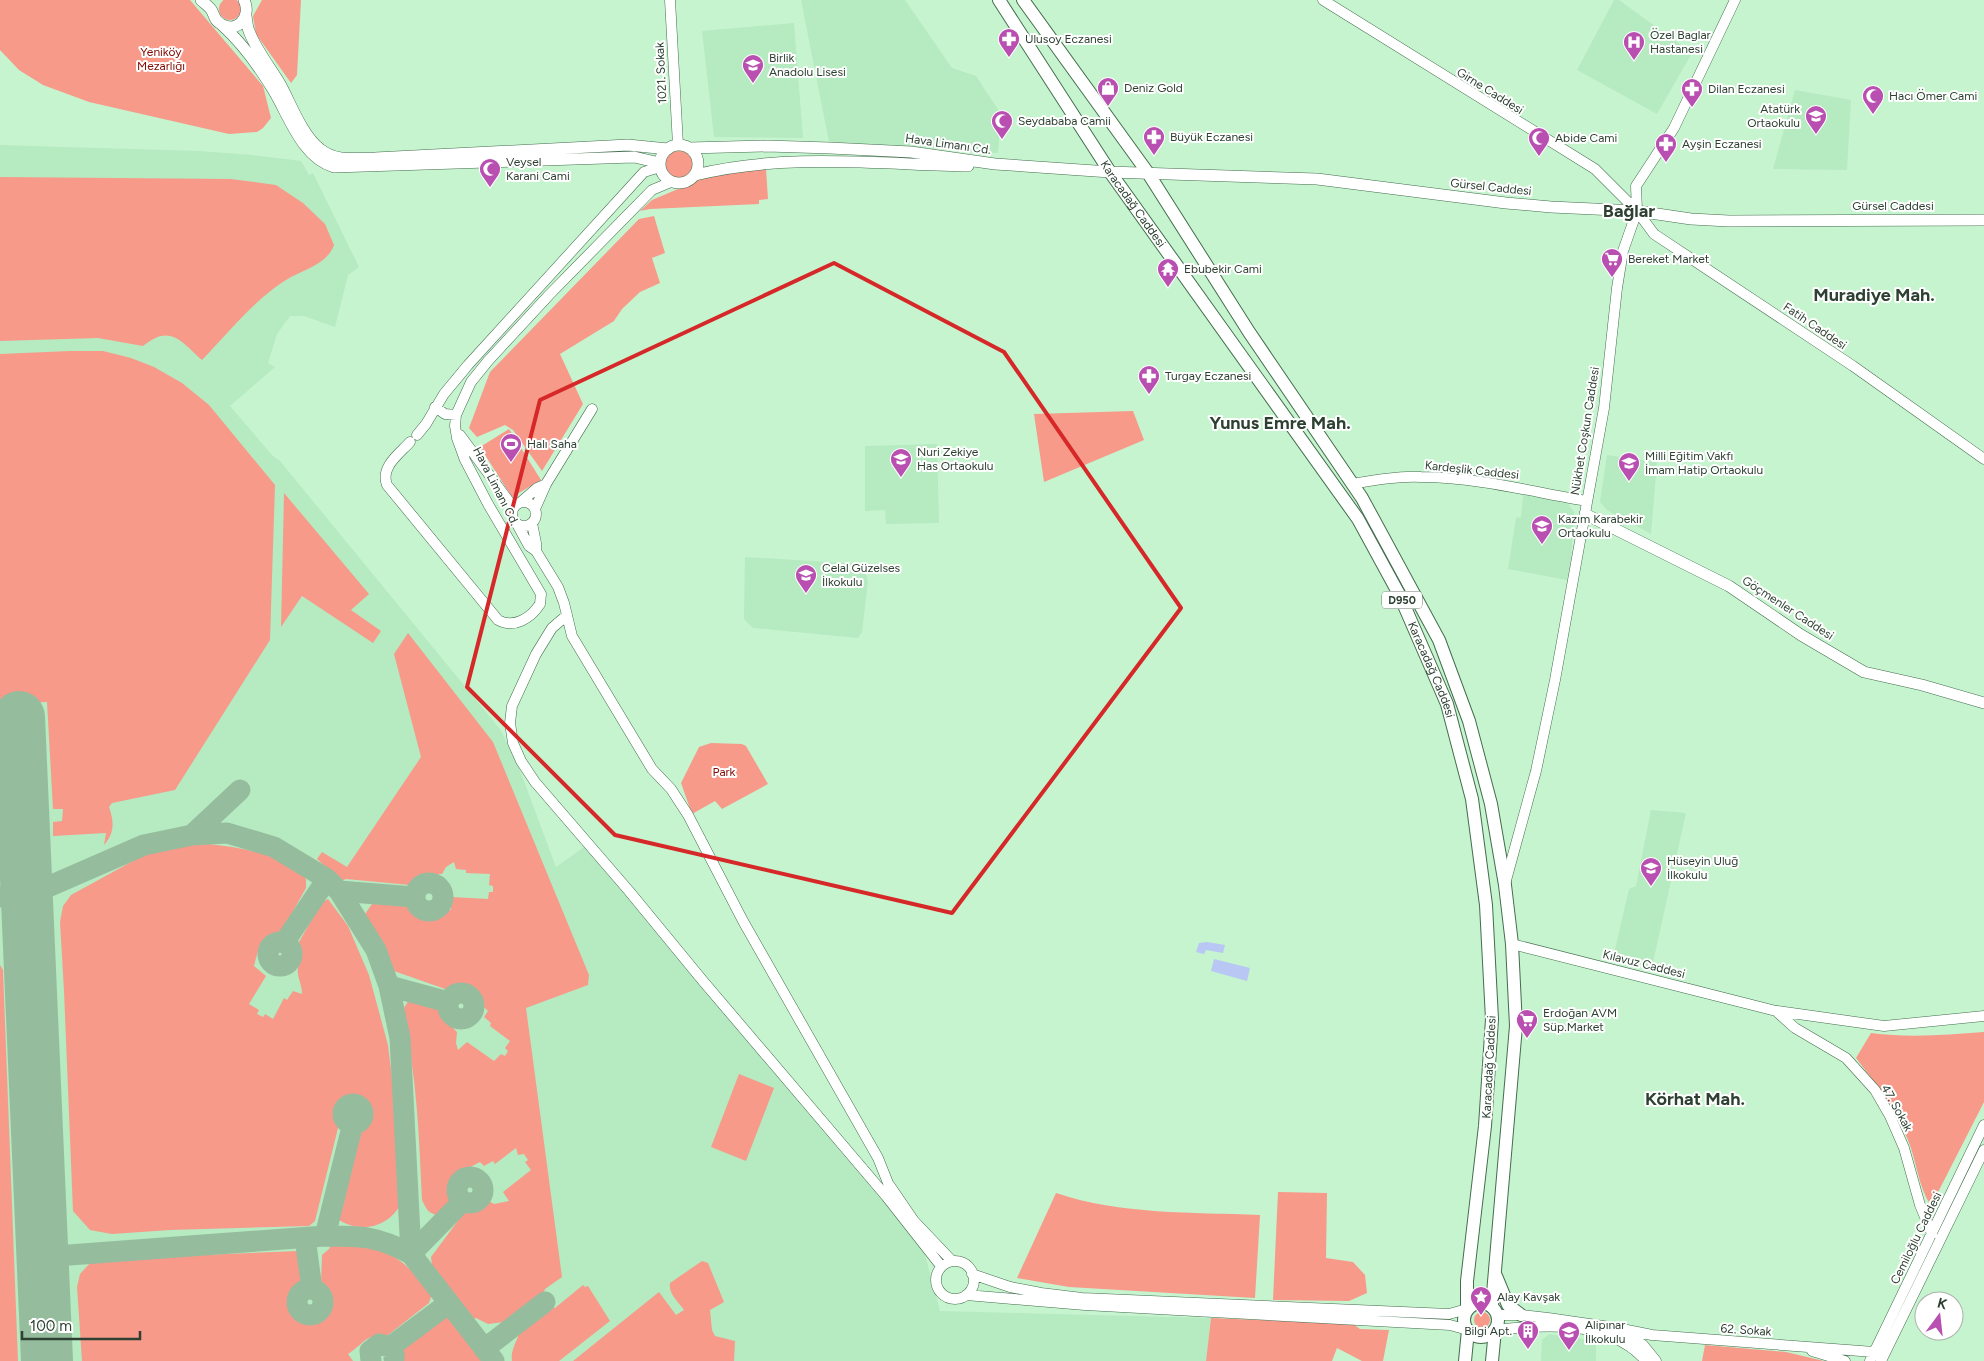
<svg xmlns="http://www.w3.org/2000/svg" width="1984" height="1361" viewBox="0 0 1984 1361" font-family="Figtree,sans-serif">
  <rect width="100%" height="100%" fill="#c6f4cf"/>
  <!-- built -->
  <path fill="#b6eac1" d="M801 0H905L952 68 976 76 1001 114 998 153 829 142Z
    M1614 0H1619L1692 53 1657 114 1577 70Z
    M794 23 803 138 714 137 702 31Z
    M1795 90 1851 100 1847 170 1773 169Z
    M0 145 199 151 253 155 301 161 309 175 313 173 359 267 348 275 335 327 304 316H290L277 334 268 363 275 367 230 406 272 455 280 461 500 729 515 757 556 867 587 845 922 1244 940 1311 1211 1318 1206 1361H0Z
    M937 444 939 523 886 524 885 510 865 511V446Z
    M1607 455 1657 462 1651 534 1607 510 1600 502Z
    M1523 495 1549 496 1567 503 1574 512 1571 560 1567 580 1508 569 1516 518 1521 517Z
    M745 557 863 564 868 581 862 632 858 638 753 628 744 619Z
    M1651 810 1686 813 1652 967 1613 958 1629 889 1636 886Z
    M1549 1334 1596 1341V1361H1541L1542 1340Z"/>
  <!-- green -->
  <path fill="#f79a8a" d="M219 9a11 11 0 1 1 22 0a11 11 0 1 1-22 0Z
    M0 0H190L263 86 271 118 263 128 257 132 229 134 89 102 43 85 19 70 0 50Z
    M262 0H301L297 75 291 83 256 34 253 16Z
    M665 165a14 14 0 1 1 28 0a14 14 0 1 1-28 0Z
    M766 169 768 199 759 200V204L650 209 640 211 652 200 704 178 727 172Z
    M0 177 231 179 276 185 303 203 325 224 334 245C326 266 303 269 286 280 254 300 228 333 202 360 180 340 170 324 143 346L98 338 0 341Z
    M654 216 665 253 652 258 660 283 640 292 622 309 614 321 560 354 583 404 542 471 513 430 505 425 477 437 469 428 490 372 639 219Z
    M70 351H103L131 358 154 367 182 383 209 405 275 485 270 640 175 790 112 803 109 807C114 821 115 833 104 845L106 833 53 836V822L62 821 63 809H53L47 702 0 704V354Z
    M1133 411 1144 440 1044 482 1034 414Z
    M509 429 541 480 512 497 480 447Z
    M284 493 369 594 351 610 381 631 373 643 302 596 281 627Z
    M408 633 493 742 589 975 588 985 526 1008 562 1277 545 1289 540 1302 512 1321 488 1324 476 1318 472 1320 430 1267 432 1265 431 1257 466 1210 474 1208 487 1200 494 1204 509 1201 503 1192 531 1170 525 1162 528 1160 524 1154 518 1155 516 1148 495 1164 493 1161 484 1166 480 1162C465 1170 448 1177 452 1197L438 1215C428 1214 426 1208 422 1200 419 1136 417 1073 402 1011L409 1000 440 1010 446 1021 457 1032 456 1043 458 1050 467 1042 494 1061 501 1054 505 1056 508 1051 505 1048 510 1041 490 1026 491 1023 484 1017 488 1011 483 1006 473 987C463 984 455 982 448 990L391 970 371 924 365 914 372 904 408 905C427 927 432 909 451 910V897L488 899 489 892H493V886L489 885 490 874 466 873V870L456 869 454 862 446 867 442 874C429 874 418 873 410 885L346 879 341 881 317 859 322 852 347 867 421 757 394 654Z
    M711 743 742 744 746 746 768 784 722 809 715 801 692 814 681 783 699 747Z
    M209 844C242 848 282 853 306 879V888L282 931C260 938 260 944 254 966L266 976 249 1004 259 1010 257 1014 263 1017 265 1014 273 1019 284 998 287 1000 293 991 302 994C302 986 299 981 298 974 296 963 305 959 299 942L321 903 328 899 348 926 369 975 388 1045 393 1086 401 1204C388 1227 362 1234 339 1220L359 1131C368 1123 374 1111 362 1103V1097L353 1095 352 1098 341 1104 338 1111 339 1124 315 1221 309 1226 170 1230 112 1234 90 1230 73 1211 64 991 60 922 63 906 71 895 142 856 175 846Z
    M0 965 3 970 18 1361H0Z
    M1984 1032V1102L1931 1206C1918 1186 1917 1162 1908 1140 1895 1109 1876 1084 1856 1058L1871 1033C1909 1038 1946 1035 1984 1032Z
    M739 1074 774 1088 746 1161 711 1147Z
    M1278 1192 1327 1193 1326 1258 1353 1262 1365 1275 1367 1293 1349 1301 1273 1300Z
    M1056 1193C1121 1215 1192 1212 1260 1215L1255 1298 1069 1287 1017 1278Z
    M358 1243C396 1252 408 1265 432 1294L429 1303 388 1335C365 1334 366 1342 348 1354L353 1361H82L77 1287 80 1274 91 1262 110 1259 298 1251 300 1255V1280L303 1283C291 1296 282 1314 305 1321V1324L313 1325V1322L326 1315 332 1300 321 1284 322 1255 329 1249 331 1245Z
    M702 1261 708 1263 724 1302 710 1310 712 1330 715 1336 735 1341 734 1361H573L659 1292 676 1315 684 1310C679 1302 668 1294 670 1283Z
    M583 1285 585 1287 588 1286 610 1321 559 1361H512C510 1348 519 1340 520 1328L546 1307 555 1308Z
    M1474 1320a8 8 0 1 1 16 0a8 8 0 1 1-16 0Z
    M449 1315 486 1361H396L397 1348 437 1317Z
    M1211 1318 1353 1324 1360 1329 1389 1330 1383 1361H1362L1337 1348 1332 1361H1206Z
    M1705 1345 1786 1352 1824 1361H1702Z"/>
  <!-- water -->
  <path fill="#b8c7f3" d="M1207 942 1225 945 1223 953 1206 950 1204 954 1196 952 1199 943Z
    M1214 959 1250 968 1247 981 1211 971Z"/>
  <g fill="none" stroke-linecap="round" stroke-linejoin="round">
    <!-- taxiway -->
    <path stroke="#96bc9e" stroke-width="21" d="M192 835 240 790
      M415 897a14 14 0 1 1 28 0a14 14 0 1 1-28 0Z
      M339 891 414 897
      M0 897 27 896 144 845 192 835 227 833 274 847 327 879 339 891 376 950 389 986 400 1038 411 1254 494 1361
      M268 954a12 12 0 1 1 24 0a12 12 0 1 1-24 0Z
      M284 943 327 879
      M389 986 448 1002
      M448 1006a13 13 0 1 1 26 0a13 13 0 1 1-26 0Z
      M343 1114a10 10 0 1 1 20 0a10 10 0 1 1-20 0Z
      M457 1190a13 13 0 1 1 26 0a13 13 0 1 1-26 0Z
      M325 1236 353 1123
      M305 1238 312 1289
      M42 1257 325 1236C362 1236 377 1236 411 1254L463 1201
      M297 1302a13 13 0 1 1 26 0a13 13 0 1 1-26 0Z
      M390 1347 449 1303
      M484 1349 545 1302
      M371 1361 370 1351 379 1344 390 1347 394 1354V1358"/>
    <!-- runway -->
    <path stroke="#96bc9e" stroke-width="52" d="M19 717 47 1361"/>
    <!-- tertiary casing -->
    <g stroke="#436d4d" stroke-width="11">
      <path id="tertiary" d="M670 0 678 145
        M1323 0 1595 169 1637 211 1654 234 1853 366 1984 459
        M435 407 445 414 456 415
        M417 435 426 424 444 394 468 365 644 172 660 167
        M460 435 513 507
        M410 442C399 454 380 467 387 485L498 620C514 629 531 618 540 604L541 594 488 504 465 460 457 438 455 426 456 415 471 382 488 361 549 295 652 190 671 182
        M1352 484C1375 480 1398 476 1421 477 1476 477 1533 492 1587 501
        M522 501 537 488 546 484
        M512 514a12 12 0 1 1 24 0a12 12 0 1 1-24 0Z
        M535 509 546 484 592 409
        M532 523 536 543V551
        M517 524 529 546 536 551 558 587 564 603 572 636 652 769 671 789 688 815 743 921 878 1158 888 1183 914 1221 952 1261
        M566 616 552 628 536 654 512 706 510 723 513 743 521 761 535 782 629 891 703 981 886 1196 941 1266
        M1505 884 1536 771 1555 680 1604 408 1617 288 1623 251 1637 211 1636 186 1674 128 1735 0
        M1512 944 1776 1011 1795 1028 1846 1058 1875 1090 1890 1116 1904 1148 1920 1205 1932 1234
        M1777 1011 1884 1026 1984 1016
        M936 1280a19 19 0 1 1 38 0a19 19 0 1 1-38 0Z
        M972 1274 1010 1287 1041 1293 1082 1298 1449 1314 1467 1309
        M966 1295 1085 1305 1450 1325 1468 1330
        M1498 1315H1521L1548 1318 1617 1328 1643 1345 1656 1361
        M1495 1330C1545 1325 1609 1319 1646 1361
        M1617 1339V1328L1652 1335 1874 1352
        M1812 1351 1845 1361
        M1870 1361 1984 1125
        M1881 1361 1984 1150"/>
    </g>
    <!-- secondary casing -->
    <g stroke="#436d4d" stroke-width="12">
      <path id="secondary" d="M201 0C205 4 210 7 212 11 215 17 215 21 221 24 238 34 252 16 244 0
        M246 16C247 22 247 27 249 31 256 50 270 67 280 84 291 104 302 135 320 149 335 162 357 158 375 158L628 145 668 149
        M222 25C242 43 258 65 272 88 289 115 301 157 334 167L634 157 660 163
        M660 164a19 19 0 1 1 38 0a19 19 0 1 1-38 0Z
        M689 148 767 146 830 148 911 152 995 164 1110 172 1317 179 1506 203 1551 207 1637 211 1691 219 1729 221 1984 220
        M695 175C783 153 878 164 968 166
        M1585 514 1729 586 1801 635 1864 672 1922 685 1984 703"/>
    </g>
    <!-- trunk casing -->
    <g stroke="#436d4d" stroke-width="14">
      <g id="trunk">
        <path id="s1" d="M999 0 1110 172 1358 519 1400 596 1447 704 1472 799 1486 905 1492 1019 1485 1126 1467 1281V1309"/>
        <path d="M1023 0 1148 173 1249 332 1362 498 1439 640 1469 721 1491 804 1505 885 1512 944 1516 1026 1492 1305"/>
        <path d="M1496 1276 1508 1305 1521 1315"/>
        <circle cx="1481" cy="1320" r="17"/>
        <path d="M1465 1361 1468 1330"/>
        <path d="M1492 1361 1495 1330"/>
      </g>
    </g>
    <!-- tertiary -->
    <use href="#tertiary" stroke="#fff" stroke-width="10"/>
    <!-- secondary -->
    <use href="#secondary" stroke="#fff" stroke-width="11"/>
    <!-- trunk -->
    <use href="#trunk" stroke="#fff" stroke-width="12"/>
  </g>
  <!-- marked area -->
  <path fill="none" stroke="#d62828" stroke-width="4" stroke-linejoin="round" d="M834 263 1004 352 1181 608 952 913 615 835 467 687 540 400Z"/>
  <!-- icons -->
  <defs>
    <g id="pharmacy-pin" transform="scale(1.125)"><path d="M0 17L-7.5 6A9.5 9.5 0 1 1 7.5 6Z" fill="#b94fb1" stroke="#fff"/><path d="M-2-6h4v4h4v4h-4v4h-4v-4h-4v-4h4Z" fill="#fff"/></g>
    <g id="hospital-pin" transform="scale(1.125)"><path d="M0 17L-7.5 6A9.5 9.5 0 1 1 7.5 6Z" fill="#b94fb1" stroke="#fff"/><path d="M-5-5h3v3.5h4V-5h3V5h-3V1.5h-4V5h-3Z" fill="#fff"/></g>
    <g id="school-pin" transform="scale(1.125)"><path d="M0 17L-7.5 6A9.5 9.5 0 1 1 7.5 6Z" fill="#b94fb1" stroke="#fff"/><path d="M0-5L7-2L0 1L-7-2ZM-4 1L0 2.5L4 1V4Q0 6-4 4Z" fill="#fff"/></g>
    <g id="shop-pin" transform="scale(1.125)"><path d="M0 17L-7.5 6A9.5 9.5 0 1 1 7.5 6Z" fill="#b94fb1" stroke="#fff"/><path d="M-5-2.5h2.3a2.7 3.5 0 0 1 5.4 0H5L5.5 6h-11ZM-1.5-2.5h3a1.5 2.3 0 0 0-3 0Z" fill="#fff"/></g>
    <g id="mosque-pin" transform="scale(1.125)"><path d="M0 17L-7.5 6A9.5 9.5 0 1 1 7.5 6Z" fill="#b94fb1" stroke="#fff"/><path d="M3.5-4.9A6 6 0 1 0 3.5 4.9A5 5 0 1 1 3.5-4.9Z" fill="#fff"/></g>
    <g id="supermarket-pin" transform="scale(1.125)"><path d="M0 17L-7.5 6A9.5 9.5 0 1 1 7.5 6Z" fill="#b94fb1" stroke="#fff"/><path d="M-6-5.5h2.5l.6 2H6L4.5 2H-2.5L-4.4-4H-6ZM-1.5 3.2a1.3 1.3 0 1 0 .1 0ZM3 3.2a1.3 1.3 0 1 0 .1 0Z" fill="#fff"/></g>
    <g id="temple-pin" transform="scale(1.125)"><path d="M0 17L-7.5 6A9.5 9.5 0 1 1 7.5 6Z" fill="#b94fb1" stroke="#fff"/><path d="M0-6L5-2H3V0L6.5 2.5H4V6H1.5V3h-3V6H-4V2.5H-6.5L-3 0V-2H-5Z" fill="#fff"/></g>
    <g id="stadium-pin" transform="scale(1.125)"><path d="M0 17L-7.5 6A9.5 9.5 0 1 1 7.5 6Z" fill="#b94fb1" stroke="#fff"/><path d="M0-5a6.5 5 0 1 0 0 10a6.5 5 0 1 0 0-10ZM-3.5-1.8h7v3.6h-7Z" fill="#fff"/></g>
    <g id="sight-pin" transform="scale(1.125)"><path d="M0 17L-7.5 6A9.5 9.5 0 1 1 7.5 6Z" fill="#b94fb1" stroke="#fff"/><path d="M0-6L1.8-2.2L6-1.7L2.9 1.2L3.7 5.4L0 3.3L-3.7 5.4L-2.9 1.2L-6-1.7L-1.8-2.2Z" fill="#fff"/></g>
    <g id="building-pin" transform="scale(1.125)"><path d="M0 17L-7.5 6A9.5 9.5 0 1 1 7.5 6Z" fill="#b94fb1" stroke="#fff"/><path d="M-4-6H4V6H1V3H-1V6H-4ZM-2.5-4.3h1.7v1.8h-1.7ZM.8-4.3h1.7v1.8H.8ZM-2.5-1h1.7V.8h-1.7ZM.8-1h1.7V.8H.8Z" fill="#fff"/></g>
  </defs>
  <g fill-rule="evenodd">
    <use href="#pharmacy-pin" x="1009" y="39"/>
    <use href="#hospital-pin" x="1634" y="42"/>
    <use href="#school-pin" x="753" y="65"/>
    <use href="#shop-pin" x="1108" y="88"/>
    <use href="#pharmacy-pin" x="1692" y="89"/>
    <use href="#mosque-pin" x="1873" y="96"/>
    <use href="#school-pin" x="1816" y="116"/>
    <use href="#mosque-pin" x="1002" y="121"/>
    <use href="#pharmacy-pin" x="1154" y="137"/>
    <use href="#mosque-pin" x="1539" y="138"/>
    <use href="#pharmacy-pin" x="1666" y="144"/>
    <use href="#mosque-pin" x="490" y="169"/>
    <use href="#supermarket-pin" x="1612" y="259"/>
    <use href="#temple-pin" x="1168" y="269"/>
    <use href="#pharmacy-pin" x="1149" y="376"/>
    <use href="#stadium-pin" x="511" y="444"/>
    <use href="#school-pin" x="901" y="459"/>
    <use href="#school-pin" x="1629" y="463"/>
    <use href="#school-pin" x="1542" y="526"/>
    <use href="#school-pin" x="806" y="575"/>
    <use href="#school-pin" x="1651" y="868"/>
    <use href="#supermarket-pin" x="1527" y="1020"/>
    <use href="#sight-pin" x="1481" y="1297"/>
    <use href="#building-pin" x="1528" y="1331"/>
    <use href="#school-pin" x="1569" y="1332"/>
  </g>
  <g text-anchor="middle" stroke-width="4" stroke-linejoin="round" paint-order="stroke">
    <!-- shield labels -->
    <rect fill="#fff" stroke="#6c796f" stroke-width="1" x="1382" y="591.5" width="40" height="17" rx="4"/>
    <g font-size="11" font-weight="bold" fill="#2d4031">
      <text x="1402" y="604">D950</text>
    </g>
    <!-- poi labels -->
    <g font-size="12" fill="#2d4031" stroke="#fff" text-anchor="start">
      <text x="1650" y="39">Özel Baglar<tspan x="1650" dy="14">Hastanesi</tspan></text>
      <text x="1025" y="43">Ulusoy Eczanesi</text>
      <text x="769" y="62">Birlik<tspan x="769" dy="14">Anadolu Lisesi</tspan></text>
      <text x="1124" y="92">Deniz Gold</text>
      <text x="1708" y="93">Dilan Eczanesi</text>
      <text x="1889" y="100">Hacı Ömer Cami</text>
      <text x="1800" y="113" text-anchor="end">Atatürk<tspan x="1800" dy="14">Ortaokulu</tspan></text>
      <text x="1018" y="125">Seydababa Camii</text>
      <text x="1170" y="141">Büyük Eczanesi</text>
      <text x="1555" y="142">Abide Cami</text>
      <text x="1682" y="148">Ayşin Eczanesi</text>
      <text x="506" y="166">Veysel<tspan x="506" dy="14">Karani Cami</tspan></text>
      <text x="1628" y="263">Bereket Market</text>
      <text x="1184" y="273">Ebubekir Cami</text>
      <text x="1165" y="380">Turgay Eczanesi</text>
      <text x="527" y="448">Halı Saha</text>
      <text x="917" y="456">Nuri Zekiye<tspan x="917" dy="14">Has Ortaokulu</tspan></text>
      <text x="1645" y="460">Milli Eğitim Vakfı<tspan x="1645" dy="14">İmam Hatip Ortaokulu</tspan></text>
      <text x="1558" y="523">Kazım Karabekir<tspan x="1558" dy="14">Ortaokulu</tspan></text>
      <text x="822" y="572">Celal Güzelses<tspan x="822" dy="14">İlkokulu</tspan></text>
      <text x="1667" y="865">Hüseyin Uluğ<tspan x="1667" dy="14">İlkokulu</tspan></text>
      <text x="1543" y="1017">Erdoğan AVM<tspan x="1543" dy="14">Süp.Market</tspan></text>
      <text x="1497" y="1301">Alay Kavşak</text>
      <text x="1585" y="1329">Alipınar<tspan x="1585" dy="14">İlkokulu</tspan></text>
      <text x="1512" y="1335" text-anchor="end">Bilgi Apt.</text>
    </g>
    <!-- park labels -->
    <g font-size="12" fill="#810800" stroke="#fff">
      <text x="161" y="56">Yeniköy<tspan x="161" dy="14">Mezarlığı</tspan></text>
      <text x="724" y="776">Park</text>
    </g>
    <!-- street labels -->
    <g font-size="12" fill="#2d4031" stroke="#fff">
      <text transform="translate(661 73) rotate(-93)" y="4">1021. Sokak</text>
      <text transform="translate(1490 91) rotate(32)" y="4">Girne Caddesi</text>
      <text transform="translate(948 144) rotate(8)" y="4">Hava Limanı Cd.</text>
      <text transform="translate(1491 187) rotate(6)" y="4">Gürsel Caddesi</text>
      <text dy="4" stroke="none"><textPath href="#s1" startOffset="244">Karacadağ Caddesi</textPath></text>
      <text x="1893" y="210">Gürsel Caddesi</text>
      <text transform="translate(1815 326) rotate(34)" y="4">Fatih Caddesi</text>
      <text transform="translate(1585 431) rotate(-81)" y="4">Nükhet Coşkun Caddesi</text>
      <text transform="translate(1472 470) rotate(6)" y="4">Kardeşlik Caddesi</text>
      <text transform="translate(496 486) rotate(63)" y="4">Hava Limanı Cd.</text>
      <text transform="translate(1788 608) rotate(33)" y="4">Göçmenler Caddesi</text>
      <text dy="4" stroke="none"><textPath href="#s1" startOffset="799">Karacadağ Caddesi</textPath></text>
      <text transform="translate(1644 964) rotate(14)" y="4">Kılavuz Caddesi</text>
      <text transform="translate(1489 1067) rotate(-87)" y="4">Karacadağ Caddesi</text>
      <text transform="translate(1897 1108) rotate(61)" y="4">47. Sokak</text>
      <text transform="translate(1916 1238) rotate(-64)" y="4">Cemiloğlu Caddesi</text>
      <text transform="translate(1746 1330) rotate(4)" y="4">62. Sokak</text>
    </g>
    <!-- district labels -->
    <g font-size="18" font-weight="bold" fill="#2d4031" stroke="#fff">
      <text x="1629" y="217">Bağlar</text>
      <text x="1874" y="301">Muradiye Mah.</text>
      <text x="1280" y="429">Yunus Emre Mah.</text>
      <text x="1695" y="1105">Körhat Mah.</text>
    </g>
  </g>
  <!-- north arrow -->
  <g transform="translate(1939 1316) rotate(15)"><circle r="24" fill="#ffffff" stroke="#abb3ad"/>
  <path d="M0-4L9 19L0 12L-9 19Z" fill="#b94fb1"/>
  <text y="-8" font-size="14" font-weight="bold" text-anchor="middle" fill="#2d4031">K</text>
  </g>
  <!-- scale -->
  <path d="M22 1331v8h118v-8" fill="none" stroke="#2d4031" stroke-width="2.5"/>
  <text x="30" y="1331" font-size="15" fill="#2d4031" stroke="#ffffff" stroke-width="4" paint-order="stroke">100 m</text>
</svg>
